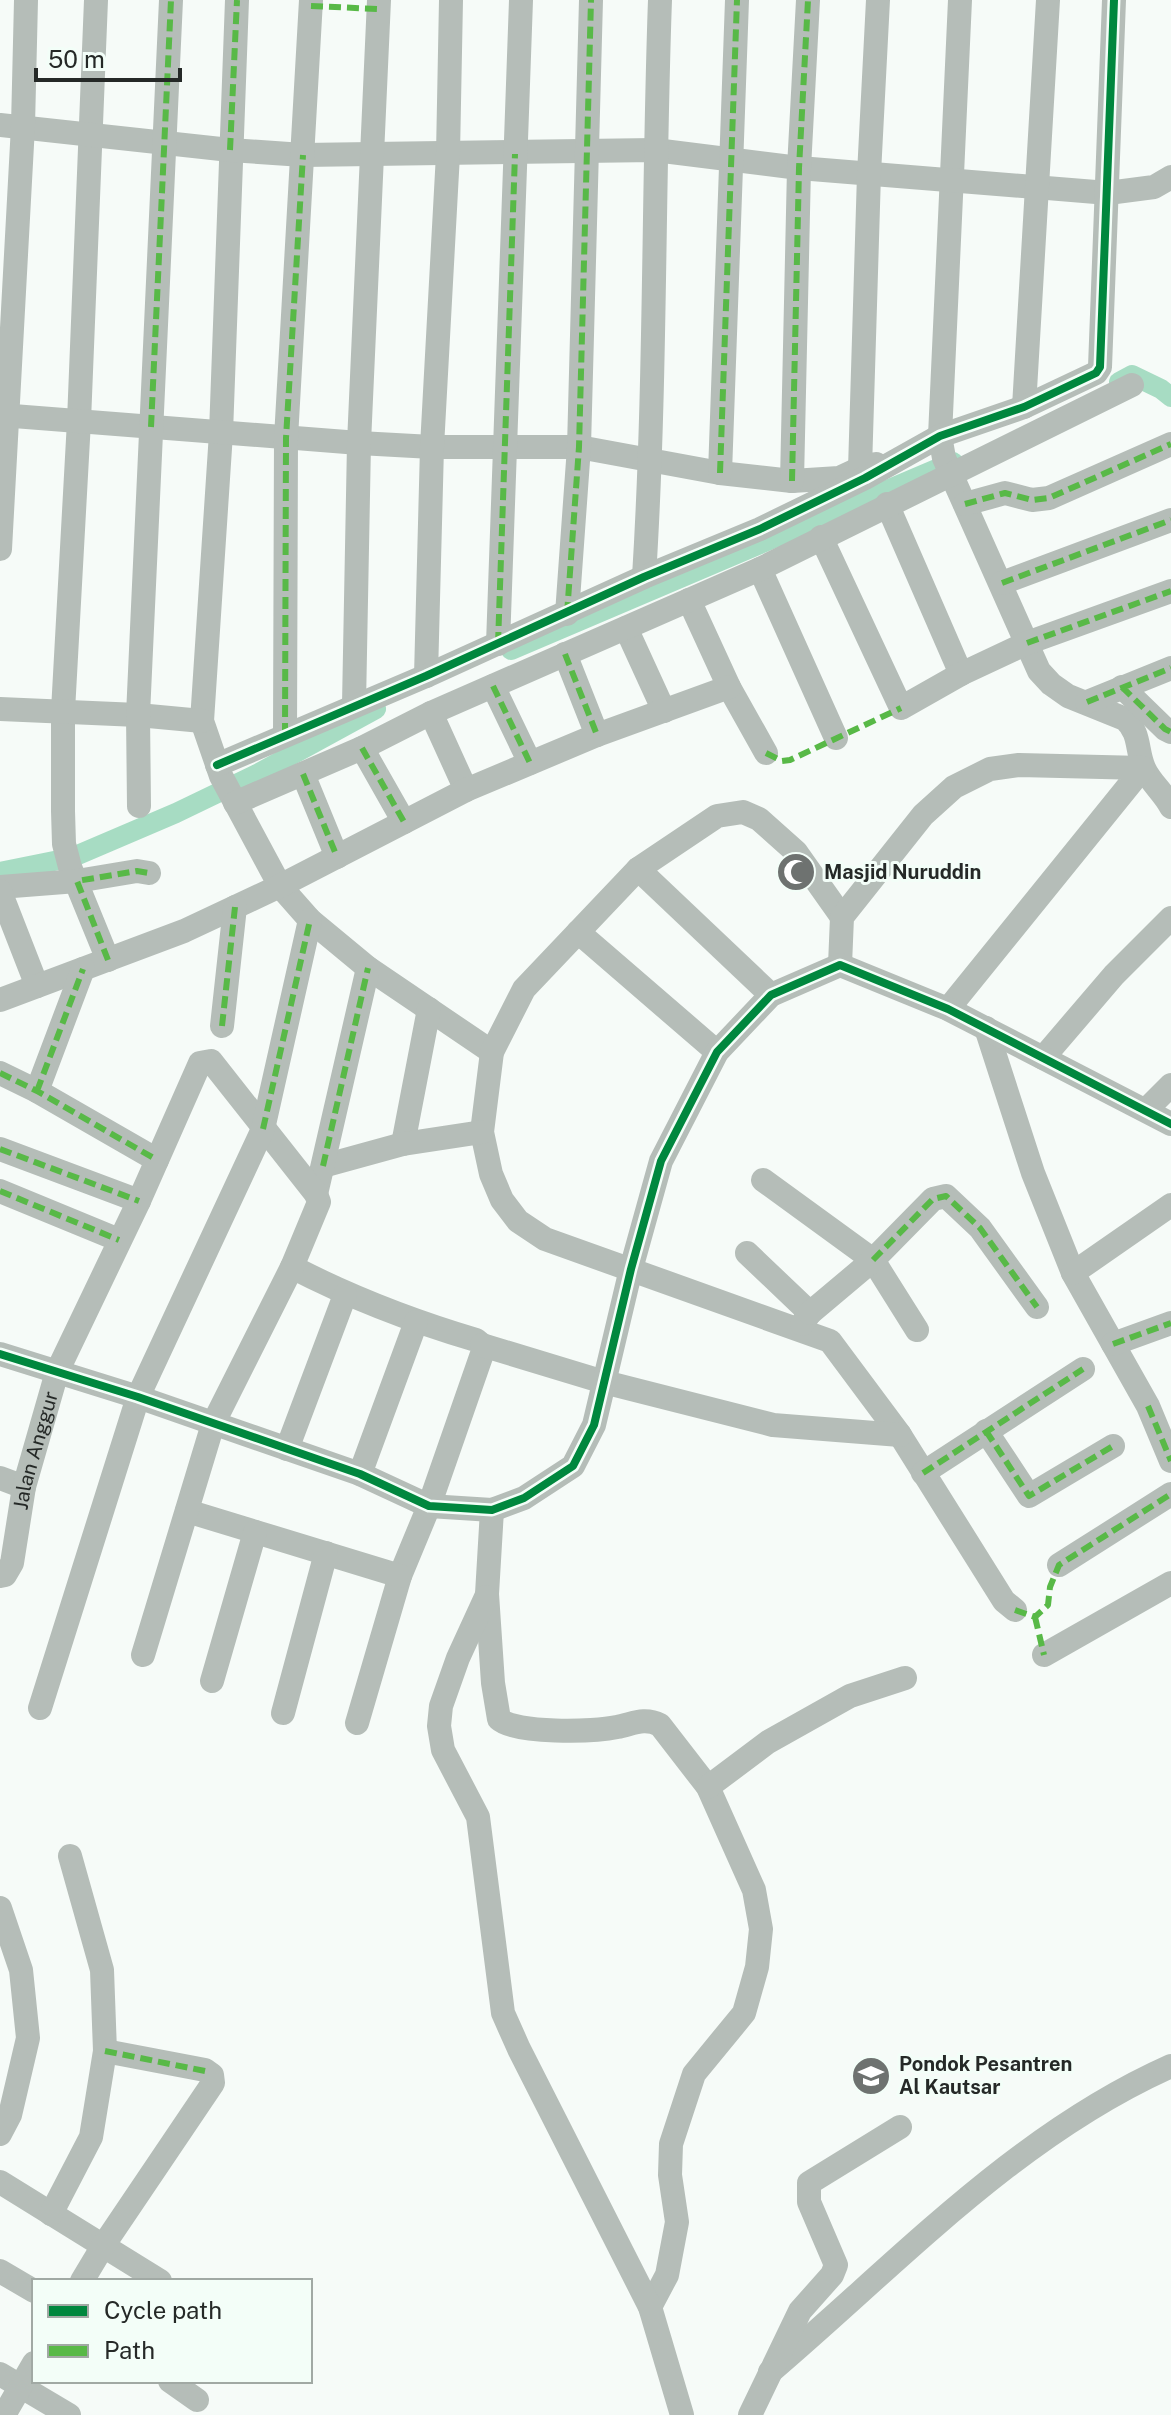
<svg xmlns="http://www.w3.org/2000/svg" width="1171" height="2415" viewBox="0 0 1171 2415" font-family="'Public Sans',sans-serif">
  <rect width="100%" height="100%" fill="#f6fbf8"/>
  <g fill="none" stroke-linecap="round" stroke-linejoin="round">
    <!-- canal -->
    <path stroke="#a7dcc3" stroke-width="20" d="M1119 382 1132 375 1161 389 1171 397
      M511 650 953 462
      M73 857 176 813 257 774 376 709
      M0 872 59 860"/>
    <!-- street -->
    <g stroke="#b5bdb8" stroke-width="24">
      <path d="M96 0 79 421 63 711V811L64 844 70 867 108 960"/>
      <path d="M237 0 221 433 202 721 221 776 280 886 310 920 368 968 492 1052"/>
      <path d="M960 0 940 436 944 458 1039 671 1051 684 1068 696 1125 719C1141 734 1136 750 1144 768 1150 782 1164 793 1171 807"/>
      <path d="M0 125 230 150 303 155 655 150 799 168 1108 193 1154 187 1171 177"/>
      <path d="M1024 407 1048 0"/>
      <path d="M0 415 359 443 432 447H579L720 473 792 481 839 478 854 471"/>
      <path d="M876 464 860 469 869 174 878 0"/>
      <path d="M720 473 737 0"/>
      <path d="M792 481 799 168 808 0"/>
      <path d="M887 504 961 674"/>
      <path d="M965 504 1005 493 1032 500 1049 498 1171 444"/>
      <path d="M821 537 901 708 961 674 1027 643 1171 591"/>
      <path d="M0 549 23 126 26 0"/>
      <path d="M760 569 836 738"/>
      <path d="M644 577C656 385 653 192 660 0"/>
      <path d="M1002 583 1171 520"/>
      <path d="M689 600 729 687 766 753"/>
      <path d="M567 614 579 447 591 0"/>
      <path d="M626 628 664 711"/>
      <path d="M498 644 521 0"/>
      <path d="M565 654 597 735"/>
      <path d="M426 676 432 447 448 154 451 0"/>
      <path d="M493 686 530 763"/>
      <path d="M1122 687 1165 729 1171 732"/>
      <path d="M1087 702 1171 668"/>
      <path d="M354 705 359 443 379 0"/>
      <path d="M0 709 138 715 202 721"/>
      <path d="M431 713 466 790"/>
      <path d="M285 735 286 438 311 0"/>
      <path d="M362 748 404 822"/>
      <path d="M217 765 426 676 644 577 760 529 865 478 940 436 1024 407 1096 373 1100 367 1114 0"/>
      <path d="M303 774 337 857"/>
      <path d="M235 803 362 748 431 713 760 569 1132 385"/>
      <path d="M139 806 138 715 171 0"/>
      <path d="M638 869 771 995"/>
      <path d="M0 887 77 881 137 871 149 873"/>
      <path d="M0 891 37 986"/>
      <path d="M842 917 796 852 759 819 743 812 717 816 638 869 524 989 492 1052 482 1132 491 1174 502 1200 518 1221 545 1239 830 1341 900 1435 1004 1601 1015 1610"/>
      <path d="M578 932 717 1052"/>
      <path d="M840 965 842 917 923 815 954 787 990 769 1019 765 1143 768 948 1009"/>
      <path d="M0 1000 184 931 280 886 466 790 597 735 729 687"/>
      <path d="M222 1026 235 907"/>
      <path d="M986 1028 1033 1173 1073 1273 1148 1406 1171 1461"/>
      <path d="M1043 1058 1114 975 1171 918"/>
      <path d="M0 1073 37 1091 157 1160"/>
      <path d="M37 1091 83 969"/>
      <path d="M1146 1110 1171 1085"/>
      <path d="M403 1144 429 1009"/>
      <path d="M0 1149 139 1201"/>
      <path d="M323 1166 403 1144 482 1132"/>
      <path d="M763 1180 873 1260 917 1330"/>
      <path d="M0 1191 119 1240"/>
      <path d="M316 1194 368 968"/>
      <path d="M747 1253 810 1313 802 1324"/>
      <path d="M292 1267C352 1298 412 1321 476 1340L482 1345 483 1351 429 1506 400 1576 357 1723"/>
      <path d="M1073 1273 1171 1205"/>
      <path d="M810 1313 873 1260 933 1199 946 1196 980 1228 1037 1307"/>
      <path d="M1113 1344 1171 1323"/>
      <path d="M482 1345 604 1382 773 1425 900 1435"/>
      <path d="M0 1354 138 1397 360 1474 429 1506 492 1510 524 1498 573 1466 594 1425 631 1269 661 1161 717 1052 771 995 840 965 948 1009 1171 1124"/>
      <path d="M986 1431 1029 1496 1113 1446"/>
      <path d="M287 1449 345 1295"/>
      <path d="M923 1473 1083 1369"/>
      <path d="M360 1474 416 1322"/>
      <path d="M0 1478 24 1487"/>
      <path d="M492 1510 487 1594 493 1683 499 1719C515 1734 594 1732 617 1727 633 1724 644 1717 660 1725L708 1787 754 1890 761 1929 757 1967 744 2013 694 2074 671 2144 670 2175 677 2222 667 2275 650 2307"/>
      <path d="M187 1511 400 1576"/>
      <path d="M1059 1565 1171 1494"/>
      <path id="s1" d="M0 1576 5 1575 12 1563 24 1487 57 1372 139 1201 200 1063 211 1061 316 1194 319 1202 292 1267 213 1424 143 1655"/>
      <path d="M486 1597 458 1658 441 1706 439 1726 443 1750 478 1817 503 2013 519 2049 650 2307 682 2415"/>
      <path d="M1044 1655 1171 1583"/>
      <path d="M212 1681 255 1532"/>
      <path d="M40 1708 138 1397 263 1129 310 920"/>
      <path d="M283 1713 326 1553"/>
      <path d="M708 1787 768 1742 850 1696 905 1678"/>
      <path d="M0 1908 21 1970 28 2038 10 2115 0 2134"/>
      <path d="M0 2182 160 2281"/>
      <path d="M51 2214 91 2137 105 2051 102 1970 70 1856"/>
      <path d="M0 2271 34 2291"/>
      <path d="M82 2281 103 2246 213 2083 212 2075 205 2070 105 2051"/>
      <path d="M770 2372C898 2263 1016 2135 1171 2066"/>
      <path d="M0 2374 69 2415"/>
      <path d="M170 2381 197 2400"/>
      <path d="M4 2415 34 2363"/>
      <path d="M750 2415 800 2311 832 2275 836 2265 809 2202V2183L900 2127"/>
    </g>
    <!-- quiet -->
    <path stroke="#58b947" stroke-width="6" stroke-dasharray="12 6" stroke-linecap="butt" d="M311 6 378 9
      M230 150 237 0
      M151 427 171 0
      M720 473 737 0
      M792 481 799 168 808 0
      M965 504 1005 493 1032 500 1049 498 1171 444
      M1002 583 1171 520
      M567 614 579 447 591 0
      M1027 643 1171 591
      M498 644 515 154
      M565 654 597 735
      M493 686 530 763
      M1122 687 1165 729 1171 732
      M1087 702 1171 668
      M285 735 286 438 303 155
      M362 748 404 822
      M766 753 782 761 790 760 901 708
      M303 774 337 857
      M108 960 77 881 137 871 149 873
      M222 1026 235 907
      M0 1073 37 1091 157 1160
      M37 1091 83 969
      M263 1129 310 920
      M0 1149 139 1201
      M323 1166 368 968
      M0 1191 119 1240
      M873 1260 933 1199 946 1196 980 1228 1037 1307
      M1113 1344 1171 1323
      M1148 1406 1171 1461
      M986 1431 1029 1496 1113 1446
      M923 1473 1083 1369
      M1015 1610 1035 1617 1048 1605 1050 1587 1059 1565 1171 1494
      M1035 1617 1044 1655
      M105 2051 210 2072"/>
    <!-- cycleway casing -->
    <g stroke="#f3fef8" stroke-width="13">
      <path id="cycleway" d="M217 765 426 676 644 577 760 529 865 478 940 436 1024 407 1096 373 1100 367 1114 0
        M0 1354 138 1397 360 1474 429 1506 492 1510 524 1498 573 1466 594 1425 631 1269 661 1161 717 1052 771 995 840 965 948 1009 1171 1124"/>
    </g>
    <!-- cycleway -->
    <use href="#cycleway" stroke="#00873e" stroke-width="8"/>
  </g>
  <!-- icons -->
  <defs>
    <g id="mosque-disc" transform="scale(2)"><circle r="9.5" fill="#6e7270" stroke="#f3fef8"/><path d="M3.5-4.9A6 6 0 1 0 3.5 4.9A5 5 0 1 1 3.5-4.9Z" fill="#fff"/></g>
    <g id="university-disc" transform="scale(2)"><circle r="9.5" fill="#6e7270" stroke="#f3fef8"/><path d="M0-5L7-2L0 1L-7-2ZM-4 1L0 2.5L4 1V4Q0 6-4 4Z" fill="#fff"/></g>
  </defs>
  <g fill-rule="evenodd">
    <use href="#mosque-disc" x="796" y="872"/>
    <use href="#university-disc" x="871" y="2076"/>
  </g>
  <g text-anchor="middle" stroke-width="6" stroke-linejoin="round" paint-order="stroke">
    <!-- poi labels -->
    <g font-size="20" font-weight="bold" fill="#252927" stroke="#f3fef8" text-anchor="start">
      <text x="824" y="879">Masjid Nuruddin</text>
      <text x="899" y="2071">Pondok Pesantren<tspan x="899" dy="23">Al Kautsar</tspan></text>
    </g>
    <!-- street labels -->
    <g font-size="20" fill="#252927" stroke="#f3fef8">
      <text dy="7" stroke="none"><textPath href="#s1" startOffset="134">Jalan Anggur</textPath></text>
    </g>
  </g>
  <!-- legend -->
  <rect x="32" y="2279" width="280" height="104" fill="#f3fef8" stroke="#a1a9a4" stroke-width="2"/>
  <rect x="48" y="2305" width="40" height="12" fill="#00873e" stroke="#a1a9a4" stroke-width="2"/>
  <text x="104" y="2319" font-size="24" fill="#252927">Cycle path</text>
  <rect x="48" y="2345" width="40" height="12" fill="#58b947" stroke="#a1a9a4" stroke-width="2"/>
  <text x="104" y="2359" font-size="24" fill="#252927">Path</text>
  <!-- scale -->
  <path d="M36 68v12h144v-12" fill="none" stroke="#252927" stroke-width="4"/>
  <text x="48" y="68" font-size="24" fill="#252927" stroke="#f3fef8" stroke-width="6" paint-order="stroke">50 m</text>
</svg>
